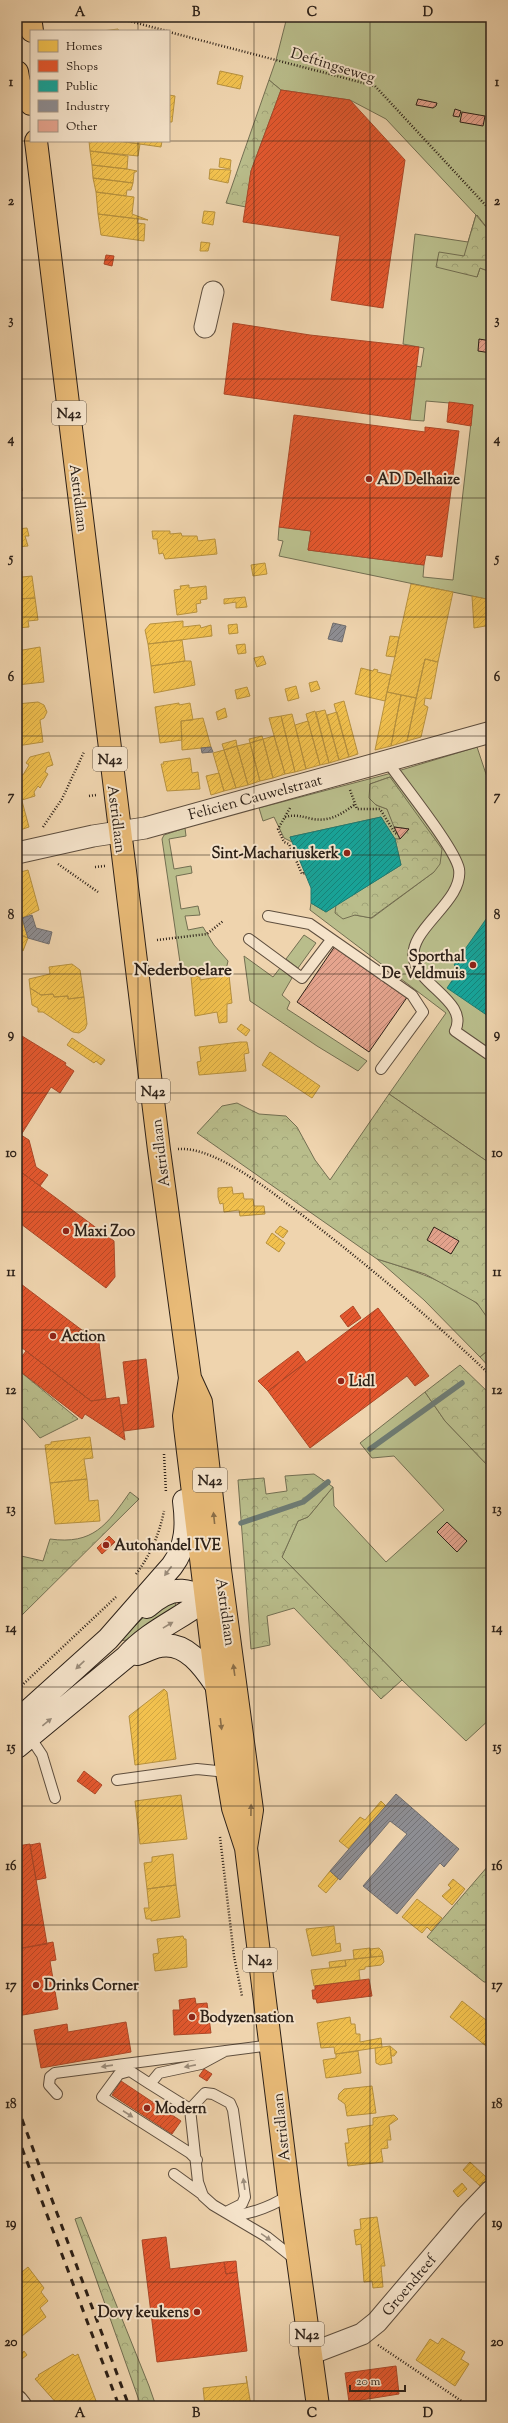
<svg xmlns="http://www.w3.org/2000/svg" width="508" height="2423" viewBox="0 0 508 2423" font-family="'Sorts Mill Goudy',serif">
  <defs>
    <pattern id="forest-crowns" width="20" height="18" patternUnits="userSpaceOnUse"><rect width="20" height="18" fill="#b9bd8b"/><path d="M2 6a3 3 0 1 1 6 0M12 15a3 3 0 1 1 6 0" fill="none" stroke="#9fa277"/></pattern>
    <pattern id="homes-hatch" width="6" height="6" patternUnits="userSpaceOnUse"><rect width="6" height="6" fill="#f2c14e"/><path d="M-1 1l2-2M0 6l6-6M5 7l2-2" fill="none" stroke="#d0a643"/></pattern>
    <pattern id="shops-hatch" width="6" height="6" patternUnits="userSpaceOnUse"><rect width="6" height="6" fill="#e4572e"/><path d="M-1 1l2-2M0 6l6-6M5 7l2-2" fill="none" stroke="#b94826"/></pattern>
    <pattern id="public-hatch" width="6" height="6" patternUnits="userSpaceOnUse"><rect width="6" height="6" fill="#17a398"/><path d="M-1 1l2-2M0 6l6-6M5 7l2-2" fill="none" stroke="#15847b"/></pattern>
    <pattern id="industry-hatch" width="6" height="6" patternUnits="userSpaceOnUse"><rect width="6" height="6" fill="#8d8d92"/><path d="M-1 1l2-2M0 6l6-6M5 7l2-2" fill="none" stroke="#747376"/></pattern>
    <pattern id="building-hatch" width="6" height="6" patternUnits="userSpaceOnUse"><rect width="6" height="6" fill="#e5a48e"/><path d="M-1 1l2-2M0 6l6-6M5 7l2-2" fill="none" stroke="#ba8573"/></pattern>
  </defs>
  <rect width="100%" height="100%" fill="#efd4ae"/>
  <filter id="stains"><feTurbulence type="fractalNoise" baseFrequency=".005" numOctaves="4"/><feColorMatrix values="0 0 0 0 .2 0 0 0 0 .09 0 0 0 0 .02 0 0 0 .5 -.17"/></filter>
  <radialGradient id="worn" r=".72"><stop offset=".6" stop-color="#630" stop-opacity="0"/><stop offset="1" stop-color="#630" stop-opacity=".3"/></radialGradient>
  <!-- green -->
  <path fill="#b9bd8b" stroke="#736f52" d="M287 17H491V233L477 215V277L480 268 491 272V600L279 556 283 541 278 540 279 527 311 531 308 550 424 565 423 577 453 580 473 405 426 401 424 421 410 420 416 366 421 367 424 348 403 344 415 234 468 242 476 215 386 119 350 100 281 90 269 80 276 60Z
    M477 747 491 789V1164L389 1094 446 1013 310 910 311 903 326 912 336 905 355 915 372 918 434 872 390 777 370 784 376 805 387 809 400 839H395L381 817 290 837 292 842 284 838 274 817 263 821 259 808 388 774Z
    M185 828 186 836 169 839 174 869 191 866 192 873 176 876 181 909 198 906 200 915 185 916 188 930 203 927 214 945 228 961 226 970 182 976 162 839 164 835Z
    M304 935 316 943 298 968 286 959Z
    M244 956 273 977 280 968 292 978 282 995 290 1002 287 1009 367 1061 358 1071 317 1046 250 1001Z
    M377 1259C406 1268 482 1291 491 1323 493 1330 491 1340 491 1348L480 1357 424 1300Z
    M425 1392 445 1421 491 1469V1718L466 1741 402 1680 282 1557 298 1521 308 1517 333 1487 334 1506 386 1562 444 1510 394 1456 372 1458 360 1443Z
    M175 1598 176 1613 132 1639 120 1641 155 1606Z"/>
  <!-- forest -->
  <path fill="url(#forest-crowns)" stroke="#736f52" d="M269 80 281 90 251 171 246 207 226 203Z
    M476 215 491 233V272L480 268 477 277 436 267 439 252 464 256Z
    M390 777 442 849 440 864 434 872 371 918 355 915 343 919 335 913 336 905 401 865 395 839H400L409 829 394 827 387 809 376 805 369 798 370 784Z
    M389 1094 491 1164V1323L477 1303 425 1274 377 1259 197 1133 222 1106 237 1103 259 1114 286 1116 297 1127 315 1160 330 1180Z
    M491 1348V1369L480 1357Z
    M460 1365 491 1395V1469L445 1421 425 1392Z
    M17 1369 78 1419 40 1438 17 1412Z
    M314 1474 333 1487 308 1517 298 1521 282 1557 402 1680 381 1699 294 1608 267 1616 270 1645 251 1649 238 1480 264 1478 266 1494 287 1491 285 1476Z
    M130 1492 139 1499 17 1620V1555L43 1561 50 1539C93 1545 107 1525 130 1492Z
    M488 1866 491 1868V1982H484L427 1937Z
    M81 2217 149 2386 156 2406H141L75 2219Z"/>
  <!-- homes -->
  <path fill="url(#homes-hatch)" stroke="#b7913e" d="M118 29 119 31H102Z
    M220 71 243 76 240 89 217 84Z
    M169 95 175 96 172 122H169Z
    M89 141H118L140 144 138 156 90 151Z
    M118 141H162L161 147Z
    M90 151 128 156 127 169 92 165Z
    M220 158 231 160 230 169 219 167Z
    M92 165 127 169 137 171 134 173 133 183 93 178Z
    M210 169 231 170 228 183 209 179Z
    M93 178 133 183 131 190H127L126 196 96 192Z
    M96 192 134 197 132 214 148 220 98 214Z
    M204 211 215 212 213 225 202 223Z
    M98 214 138 219 137 223 145 224 144 241 101 235Z
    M201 242 210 243 208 251H200Z
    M27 528 29 536H25L28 546 17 547V529Z
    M152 531H170V534L181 533 182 536H197L198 541 215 539 217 554 165 559 163 553 159 554 157 539H153Z
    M265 563 267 574 253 576 251 565Z
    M17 571H22V577L32 576 35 598 17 599Z
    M411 584 453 592 438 662 425 659 416 698 387 692Z
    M189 585V588L206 586 207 599 200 600 201 603 196 604 197 612 177 615 174 590 181 589 180 586Z
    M472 596 491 600V625L474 628Z
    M245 597 247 607 236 608V602L224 604V599Z
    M35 598 38 620 28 621 29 627 17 628V599Z
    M183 621V627L200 625 201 628 211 625 212 636 148 644 145 630 150 624Z
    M237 624 238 633 229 634 228 625Z
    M390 636 399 637 395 657 386 656Z
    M182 640 185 661 151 666 148 644Z
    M245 644 246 653 238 654 236 645Z
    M40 647 44 682 17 685V651Z
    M263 656 266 664 257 667 254 658Z
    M425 659 438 662 431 699 425 698 424 705 428 707 421 737 407 741Z
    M185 661H191L195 685 154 693 151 666Z
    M361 668 373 671 374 669 378 670 377 672 391 675 385 701 355 694Z
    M317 681 320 689 311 692 309 683Z
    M296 686 299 698 288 701 285 689Z
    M247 687 250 696 237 699 235 690Z
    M387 692 401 695 391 746 375 750Z
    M401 695 416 698 407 741 391 746Z
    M344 701 358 754 349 757 334 704Z
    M38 702 44 705 47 712 44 718 40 720 43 742 17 746V704Z
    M179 703V705L190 703 193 720 181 721 182 740 160 743 155 707Z
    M225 708 227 717 218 720 216 712Z
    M325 710 339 760 329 763 316 712Z
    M315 711 329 763 320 765 306 714Z
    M337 712 349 757 339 760 327 715Z
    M292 714 306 769 295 772 281 716Z
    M281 716 295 772 285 774 269 718Z
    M203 718 211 747 182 750 181 721Z
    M308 721 320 765 306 769 295 725Z
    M262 736 263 739 250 743 249 739Z
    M274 736 285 774 273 778 263 739Z
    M263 739 273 778 260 781 250 743Z
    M236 740 237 746 224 750 222 744Z
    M250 743 260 781 248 785 237 746Z
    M237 746 248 785 236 788 224 750Z
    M224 750 236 788 224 791 213 753Z
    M49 752 53 765 47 767 45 772 48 774 40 788 38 786 34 792 35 796 22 800 17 779 20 774 23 775 29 765 26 763 30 757Z
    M190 758 192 773 198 772 200 789 167 791 161 764H164L163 762Z
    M219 773 224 791 211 795 206 776Z
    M17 796H19L22 801 29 827 17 831Z
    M28 870 39 910 22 918 17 898V873Z
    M17 898 22 915 28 938 19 934Z
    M17 934 28 938 23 951 17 948Z
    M72 964 80 970 84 997 68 999V996L54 997 53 994 41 995 30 988 29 979 50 974 49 967Z
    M229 975 232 1003 227 1004V1022L219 1023 217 1012 195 1016 191 977 200 976V980Z
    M30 988 41 995 53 994 54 997 68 996V999L84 997 87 1024 85 1029 79 1033 73 1032 43 1012H38V1008L32 1005Z
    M241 1024 250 1030 246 1036 237 1029Z
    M72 1038 105 1060 101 1065 96 1061 94 1063 67 1045Z
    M240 1042H247L249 1053 244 1054 246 1071 199 1075 197 1062 201 1061 199 1047Z
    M270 1052 320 1086 312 1098 262 1065Z
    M232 1187 233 1194 243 1193 244 1199H253L254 1206H264L265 1214 240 1216 239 1210 224 1212 223 1203 220 1204 218 1197V1188Z
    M280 1226 288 1231 283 1238 275 1232Z
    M272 1233 285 1243 279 1252 266 1243Z
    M90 1437 93 1458 84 1459 87 1479 50 1483 45 1445 51 1444V1442Z
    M87 1479 89 1501 98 1500 100 1521 55 1524 50 1483Z
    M164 1689 167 1692 176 1759 135 1765 129 1716Z
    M181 1795 187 1839 140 1844 135 1801Z
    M381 1801 386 1806 349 1849 339 1841 360 1817 365 1820Z
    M173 1854 176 1885 147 1889 144 1863 152 1862V1857Z
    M330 1871 338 1879 326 1893 318 1886Z
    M453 1879 465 1889 452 1905 442 1896 451 1888 448 1885Z
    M176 1885 180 1917 151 1921V1919H146L144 1908H149L147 1889Z
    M417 1899 442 1918 431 1931 427 1927 422 1933 402 1917Z
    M334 1926 336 1944 340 1943 341 1951 312 1956 306 1929Z
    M183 1936 184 1939H186L187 1967 155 1971 153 1954 159 1953 157 1939Z
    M370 1948 371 1957 354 1959 353 1950Z
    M379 1948 382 1951 383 1956 371 1957 370 1949Z
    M383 1956 384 1962 381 1965 365 1967V1969L359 1970 360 1980 314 1986 311 1970 346 1966 345 1960Z
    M345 1960 346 1966 330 1968 329 1962Z
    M462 2001 491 2024V2050L450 2017Z
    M350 2017 351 2024H355L356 2034H360V2042L381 2038 382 2047 335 2054 334 2047 321 2048 317 2023Z
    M390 2046 397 2052 394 2056H391Z
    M390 2046 392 2063 380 2065 376 2063 375 2048Z
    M358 2051 361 2073 326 2078 323 2060 336 2058V2054Z
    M372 2086 376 2113 347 2116 345 2104 338 2099 339 2094 344 2089Z
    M394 2115 398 2119 389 2125 391 2140H387L388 2148 381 2149 383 2162 348 2166 345 2143H349L347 2129 373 2125V2118Z
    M470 2162 487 2178 491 2176V2181L487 2185 483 2182 480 2186 463 2170Z
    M462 2183 467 2189 458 2197 453 2191Z
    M377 2217 385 2266H381L383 2287 373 2288 372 2281 364 2282 361 2244 356 2245 354 2230 361 2229 360 2219Z
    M28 2267 44 2288 41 2292 48 2301 40 2308 46 2317 22 2336 17 2331V2276Z
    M442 2338 465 2352 461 2359 469 2364 455 2386 416 2360 430 2339 438 2344Z
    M17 2349 21 2354 24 2351 27 2355 17 2363Z
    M73 2354 75 2356 78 2354 98 2406H59L35 2379 39 2376 38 2375Z
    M246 2376 251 2406H205L203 2388 247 2383Z"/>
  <!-- shops -->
  <path fill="url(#shops-hatch)" stroke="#ad4727" d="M281 90 350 100 405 160 383 308 331 300 340 236 243 222 251 171Z
    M106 255 114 256 112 266 104 264Z
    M233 323 310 335 419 347 410 420 224 394Z
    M449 402 473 405 471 426 447 422Z
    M294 415 425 432V427L459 431 442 557 426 555 424 565 308 550 311 531 279 527Z
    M19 466 22 491H17V467Z
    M17 1033 66 1063 65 1065 74 1071 60 1093 51 1087 21 1135 29 1140 36 1167 48 1175 40 1186 17 1169Z
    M17 1169 114 1241 115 1277 106 1288 17 1221Z
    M17 1281 99 1343 106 1399 91 1401 17 1344Z
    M353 1306 361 1318 348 1327 340 1316Z
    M378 1308 429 1376 415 1386 407 1376 310 1448 268 1391Z
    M26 1351 91 1401 119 1397 125 1440 85 1414 82 1419 17 1369V1363Z
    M298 1351 306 1362 268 1391 258 1381Z
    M146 1359 154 1427 124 1431 120 1405 128 1404 123 1362Z
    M109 1536 115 1542 102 1554 97 1548Z
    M84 1771 102 1785 95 1794 77 1781Z
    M40 1843 46 1878 36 1880 30 1845Z
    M30 1844 47 1944 17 1949V1846Z
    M53 1942 56 1960 50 1961 58 2009 17 2016V1949Z
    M369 1979 372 1996 317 2003 316 1999H313L312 1990H315V1986Z
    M195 1998 196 2004 207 2003 211 2033 174 2035 173 2010H180L179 2000Z
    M126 2022 131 2052 41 2068 34 2030 67 2024 68 2032Z
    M204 2069 212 2074 207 2081 199 2076Z
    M121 2081 181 2121 172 2134 112 2095Z
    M166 2237 170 2269 224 2262 226 2274 237 2272 247 2351 157 2362 142 2240Z
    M236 2261 237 2272 226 2274 224 2262Z
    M396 2366 399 2394 349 2402 345 2373Z"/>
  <!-- public -->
  <path fill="url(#public-hatch)" stroke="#1e7c72" d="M381 817 395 839 401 865 326 912 311 903V888L290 837Z
    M491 912V1018L447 988 460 969 454 965Z"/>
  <!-- industry -->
  <path fill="url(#industry-hatch)" stroke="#706d6d" d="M333 623 346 626 342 642 328 639Z
    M211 747 213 752 202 753 201 748Z
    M32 915 36 928 52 932 49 944 28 938 22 918Z
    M396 1794 459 1849 444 1867 440 1863 397 1914 363 1886 407 1834 390 1821 340 1880 330 1871Z"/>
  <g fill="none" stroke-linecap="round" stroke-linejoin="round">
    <!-- stream -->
    <path stroke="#6e7b73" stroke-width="5.5" d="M370 1449 462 1383
      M241 1523 303 1502 328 1482"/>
  </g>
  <!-- building -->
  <path fill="url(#building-hatch)" stroke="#2d2118" d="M418 99 437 103 436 106 433 108 416 105Z
    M455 109 461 111 459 117 453 116Z
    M462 112 485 116 483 126 460 122Z
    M491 153V169L488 168Z
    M479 339 491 341V353L478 351Z
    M394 827 409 829 400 839Z
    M335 946 408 996 369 1052 297 1002Z
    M434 1227 459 1241 451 1254 427 1240Z
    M447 1522 467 1541 457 1552 437 1532Z"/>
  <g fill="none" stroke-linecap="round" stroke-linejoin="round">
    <!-- service casing -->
    <g stroke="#5e4e3e" stroke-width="12">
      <path id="service" d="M387 761C402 783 455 848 459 869 464 902 407 929 414 960 421 987 469 1003 455 1031L491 1056
        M268 916 310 924 412 995 423 1012 381 1069
        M249 939 302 978 331 940
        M30 1737 42 1755 55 1798
        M117 1780 197 1769 227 1772
        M225 2051 201 2064 159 2073 150 2084 190 2109 198 2182 203 2196 213 2205 267 2237 296 2260
        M150 2084 130 2071 119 2074 102 2097 190 2153 197 2160
        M57 2094 49 2085 50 2077 55 2073 271 2045
        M190 2109 205 2093 213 2094 230 2103 233 2110 245 2197 242 2204 226 2212
        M174 2174 203 2195
        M233 2216C254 2213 271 2207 289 2195"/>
    </g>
    <!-- minor casing -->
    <g stroke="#5e4e3e" stroke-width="23">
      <path id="minor" d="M205 327 213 292
        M17 853 93 836 145 828 491 732
        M310 2354 362 2334 377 2322 468 2215 491 2191
        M17 2401 21 2406"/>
    </g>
    <!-- secondary casing -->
    <g stroke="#2d2118" stroke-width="24">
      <path id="secondary" d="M147 1607C171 1585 194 1584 214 1612
        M137 1654C145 1652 152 1647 160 1646 186 1641 204 1667 216 1685
        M17 1721 108 1639 172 1566C187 1546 187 1524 184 1501
        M17 1747 126 1657C151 1628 191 1615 218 1589"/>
    </g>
    <!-- primary casing -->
    <g stroke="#2d2118" stroke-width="24">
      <path id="primary" d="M30 17 32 31
        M17 72 19 83 31 104
        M36 141 159 1150 190 1378 201 1402 220 1570 252 1810 246 1848
        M190 1378 184 1416 185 1427 227 1772 233 1808 246 1848 289 2195 318 2406"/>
    </g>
    <!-- path -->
    <path stroke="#2d2118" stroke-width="2.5" stroke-dasharray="1 2" stroke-linecap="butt" d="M114 17 167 31
      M169 32 375 86 491 211
      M350 790 357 809H380L395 833 397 834
      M89 796 96 795
      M290 808 278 829 284 842 289 844 302 874 305 873
      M285 817C296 814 303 817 313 819 329 822 342 814 354 805
      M43 827 62 799 84 752
      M58 864 98 892
      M95 867 105 866
      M157 940 207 934 223 921
      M487 1035 491 1029
      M178 1149C219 1146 281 1200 314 1224 376 1272 435 1322 491 1376
      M164 1454 166 1493
      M136 1574C151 1554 159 1535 164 1511
      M17 1690 116 1597
      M220 1837 234 1956 242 1996
      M378 2345 469 2406"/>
    <!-- service -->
    <use href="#service" stroke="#f5e3ca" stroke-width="10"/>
    <!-- minor -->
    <use href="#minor" stroke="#f5e3ca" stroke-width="21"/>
    <!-- secondary -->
    <use href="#secondary" stroke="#f5e3ca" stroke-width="22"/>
    <!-- primary -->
    <use href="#primary" stroke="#e8ba77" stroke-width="22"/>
    <!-- rail -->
    <path stroke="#2d2118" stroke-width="3" stroke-dasharray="7 7" stroke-linecap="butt" d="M17 2106 129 2406
      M17 2135 119 2406"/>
  </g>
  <!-- one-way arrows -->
  <defs><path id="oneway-solid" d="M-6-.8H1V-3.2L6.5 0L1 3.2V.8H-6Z"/></defs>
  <g fill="#8a6e48">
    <use href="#oneway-solid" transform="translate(214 1518) rotate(-96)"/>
    <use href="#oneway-solid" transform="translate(234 1670) rotate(-98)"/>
    <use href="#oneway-solid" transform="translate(221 1724) rotate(83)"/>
    <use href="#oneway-solid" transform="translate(251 1810) rotate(-89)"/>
  </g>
  <g fill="#9b8c7a">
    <use href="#oneway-solid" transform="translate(168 1571) rotate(127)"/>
    <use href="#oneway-solid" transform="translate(168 1625) rotate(-31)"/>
    <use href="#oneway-solid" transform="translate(80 1665) rotate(137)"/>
    <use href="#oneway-solid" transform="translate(47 1722) rotate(-39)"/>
    <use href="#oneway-solid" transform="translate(107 2066) rotate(172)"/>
    <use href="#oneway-solid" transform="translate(190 2066) rotate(169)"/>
    <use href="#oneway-solid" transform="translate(128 2114) rotate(33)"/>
    <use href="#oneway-solid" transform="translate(244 2184) rotate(-98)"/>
    <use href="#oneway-solid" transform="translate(266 2237) rotate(35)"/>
  </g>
  <!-- grid -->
  <path fill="none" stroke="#2d2118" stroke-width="1" stroke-opacity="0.55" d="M138 17V31M254 17V2406M370 17V2406M17 141H31M138 141V2406M169 141H491M17 260H491M17 379H491M17 498H491M17 617H491M17 736H491M17 855H491M17 974H491M17 1093H491M17 1212H491M17 1330H491M17 1449H491M17 1568H491M17 1687H491M17 1806H491M17 1925H491M17 2044H491M17 2163H491M17 2282H491"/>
  <!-- markers -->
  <g fill="#8f2418" stroke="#f5e3ca" stroke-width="1.5">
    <circle cx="369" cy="479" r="4"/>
    <circle cx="347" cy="853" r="4"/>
    <circle cx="473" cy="965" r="4"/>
    <circle cx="66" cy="1231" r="4"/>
    <circle cx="53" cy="1336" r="4"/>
    <circle cx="341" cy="1381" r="4"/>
    <circle cx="106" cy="1545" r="4"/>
    <circle cx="36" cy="1985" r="4"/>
    <circle cx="192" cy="2017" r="4"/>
    <circle cx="147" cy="2108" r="4"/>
    <circle cx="197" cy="2312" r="4"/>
  </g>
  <g text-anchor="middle" stroke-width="4" stroke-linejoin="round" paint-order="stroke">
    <!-- shield labels -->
    <g fill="#f5e3ca" stroke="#695b4d" stroke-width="1">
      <rect x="52" y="401" width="34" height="24" rx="3"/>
      <rect x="93" y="747" width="34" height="24" rx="3"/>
      <rect x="136" y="1079" width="34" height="24" rx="3"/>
      <rect x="193" y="1468" width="34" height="24" rx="3"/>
      <rect x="243" y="1948" width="34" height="24" rx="3"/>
      <rect x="290" y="2322" width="34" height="24" rx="3"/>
    </g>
    <g font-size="14" font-weight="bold" fill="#2d2118">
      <text x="69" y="418">N42</text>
      <text x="110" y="764">N42</text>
      <text x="153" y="1096">N42</text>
      <text x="210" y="1485">N42</text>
      <text x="260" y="1965">N42</text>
      <text x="307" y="2339">N42</text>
    </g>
    <!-- street labels -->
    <g font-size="15" fill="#2d2118" stroke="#f5e3ca">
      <text transform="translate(333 65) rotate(17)" y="5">Deftingseweg</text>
      <text transform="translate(79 498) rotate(83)" y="5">Astridlaan</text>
      <text transform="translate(255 797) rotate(-15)" y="5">Felicien Cauwelstraat</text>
      <text transform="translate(117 819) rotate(83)" y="5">Astridlaan</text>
      <text transform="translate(160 1153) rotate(-97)" y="5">Astridlaan</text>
      <text transform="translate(226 1612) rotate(82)" y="5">Astridlaan</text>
      <text transform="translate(281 2127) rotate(-96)" y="5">Astridlaan</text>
      <text transform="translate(409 2285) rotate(-50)" y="5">Groendreef</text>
    </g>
    <!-- poi labels -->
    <g font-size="15" font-weight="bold" fill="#2d2118" stroke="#f5e3ca" text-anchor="start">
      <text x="377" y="484">AD Delhaize</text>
      <text x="339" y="858" text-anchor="end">Sint-Machariuskerk</text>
      <text x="465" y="961" text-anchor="end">Sporthal<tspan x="465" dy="17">De Veldmuis</tspan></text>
      <text x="74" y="1236">Maxi Zoo</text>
      <text x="61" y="1341">Action</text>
      <text x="349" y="1386">Lidl</text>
      <text x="114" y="1550">Autohandel IVE</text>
      <text x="44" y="1990">Drinks Corner</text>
      <text x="200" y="2022">Bodyzensation</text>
      <text x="155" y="2113">Modern</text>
      <text x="189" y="2317" text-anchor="end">Dovy keukens</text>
    </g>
    <!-- quarter labels -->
    <g font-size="17" font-weight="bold" fill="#2d2118" stroke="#f5e3ca">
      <text x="183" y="975">Nederboelare</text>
    </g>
  </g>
  <!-- margin -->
  <rect width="508" height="2423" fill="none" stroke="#efd4ae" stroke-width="44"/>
  <!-- legend -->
  <rect x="30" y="30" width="140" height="112" fill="#f5e3ca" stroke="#a59583"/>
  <rect x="38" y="40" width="20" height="12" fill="#f2c14e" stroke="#a59583"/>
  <text x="66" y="50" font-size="12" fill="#2d2118">Homes</text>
  <rect x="38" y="60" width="20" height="12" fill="#e4572e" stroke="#a59583"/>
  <text x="66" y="70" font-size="12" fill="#2d2118">Shops</text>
  <rect x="38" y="80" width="20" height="12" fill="#17a398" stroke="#a59583"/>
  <text x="66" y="90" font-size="12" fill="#2d2118">Public</text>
  <rect x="38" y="100" width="20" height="12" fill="#8d8d92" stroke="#a59583"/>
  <text x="66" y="110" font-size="12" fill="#2d2118">Industry</text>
  <rect x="38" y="120" width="20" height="12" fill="#e5a48e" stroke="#a59583"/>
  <text x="66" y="130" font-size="12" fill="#2d2118">Other</text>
  <!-- scale -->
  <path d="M350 2385v6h55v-6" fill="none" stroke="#2d2118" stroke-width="2"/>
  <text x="356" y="2385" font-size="12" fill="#2d2118" stroke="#f5e3ca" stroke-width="3" paint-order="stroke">20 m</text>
  <rect x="22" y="22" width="464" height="2379" fill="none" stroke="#2d2118" stroke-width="1.5"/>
  <g font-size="13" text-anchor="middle" font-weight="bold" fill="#2d2118">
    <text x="80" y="16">A</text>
    <text x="196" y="16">B</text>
    <text x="312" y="16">C</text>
    <text x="428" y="16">D</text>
    <text x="11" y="86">1</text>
    <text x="497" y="86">1</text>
    <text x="11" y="205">2</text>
    <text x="497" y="205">2</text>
    <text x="11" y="324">3</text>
    <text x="497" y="324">3</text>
    <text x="11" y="443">4</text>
    <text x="497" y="443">4</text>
    <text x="11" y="562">5</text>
    <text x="497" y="562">5</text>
    <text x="11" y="681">6</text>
    <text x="497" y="681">6</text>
    <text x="11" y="800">7</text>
    <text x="497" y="800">7</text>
    <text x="11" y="919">8</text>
    <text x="497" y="919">8</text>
    <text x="11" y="1038">9</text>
    <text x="497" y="1038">9</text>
    <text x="11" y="1157">10</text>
    <text x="497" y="1157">10</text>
    <text x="11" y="1276">11</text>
    <text x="497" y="1276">11</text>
    <text x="11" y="1394">12</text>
    <text x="497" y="1394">12</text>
    <text x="11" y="1513">13</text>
    <text x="497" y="1513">13</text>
    <text x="11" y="1632">14</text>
    <text x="497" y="1632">14</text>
    <text x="11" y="1751">15</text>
    <text x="497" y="1751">15</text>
    <text x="11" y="1870">16</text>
    <text x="497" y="1870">16</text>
    <text x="11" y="1989">17</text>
    <text x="497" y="1989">17</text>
    <text x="11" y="2108">18</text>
    <text x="497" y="2108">18</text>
    <text x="11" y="2227">19</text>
    <text x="497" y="2227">19</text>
    <text x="11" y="2346">20</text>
    <text x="497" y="2346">20</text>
    <text x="80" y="2417">A</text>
    <text x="196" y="2417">B</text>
    <text x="312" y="2417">C</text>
    <text x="428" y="2417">D</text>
  </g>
  <rect width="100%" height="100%" filter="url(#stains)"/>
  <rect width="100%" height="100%" fill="url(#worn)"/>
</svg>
